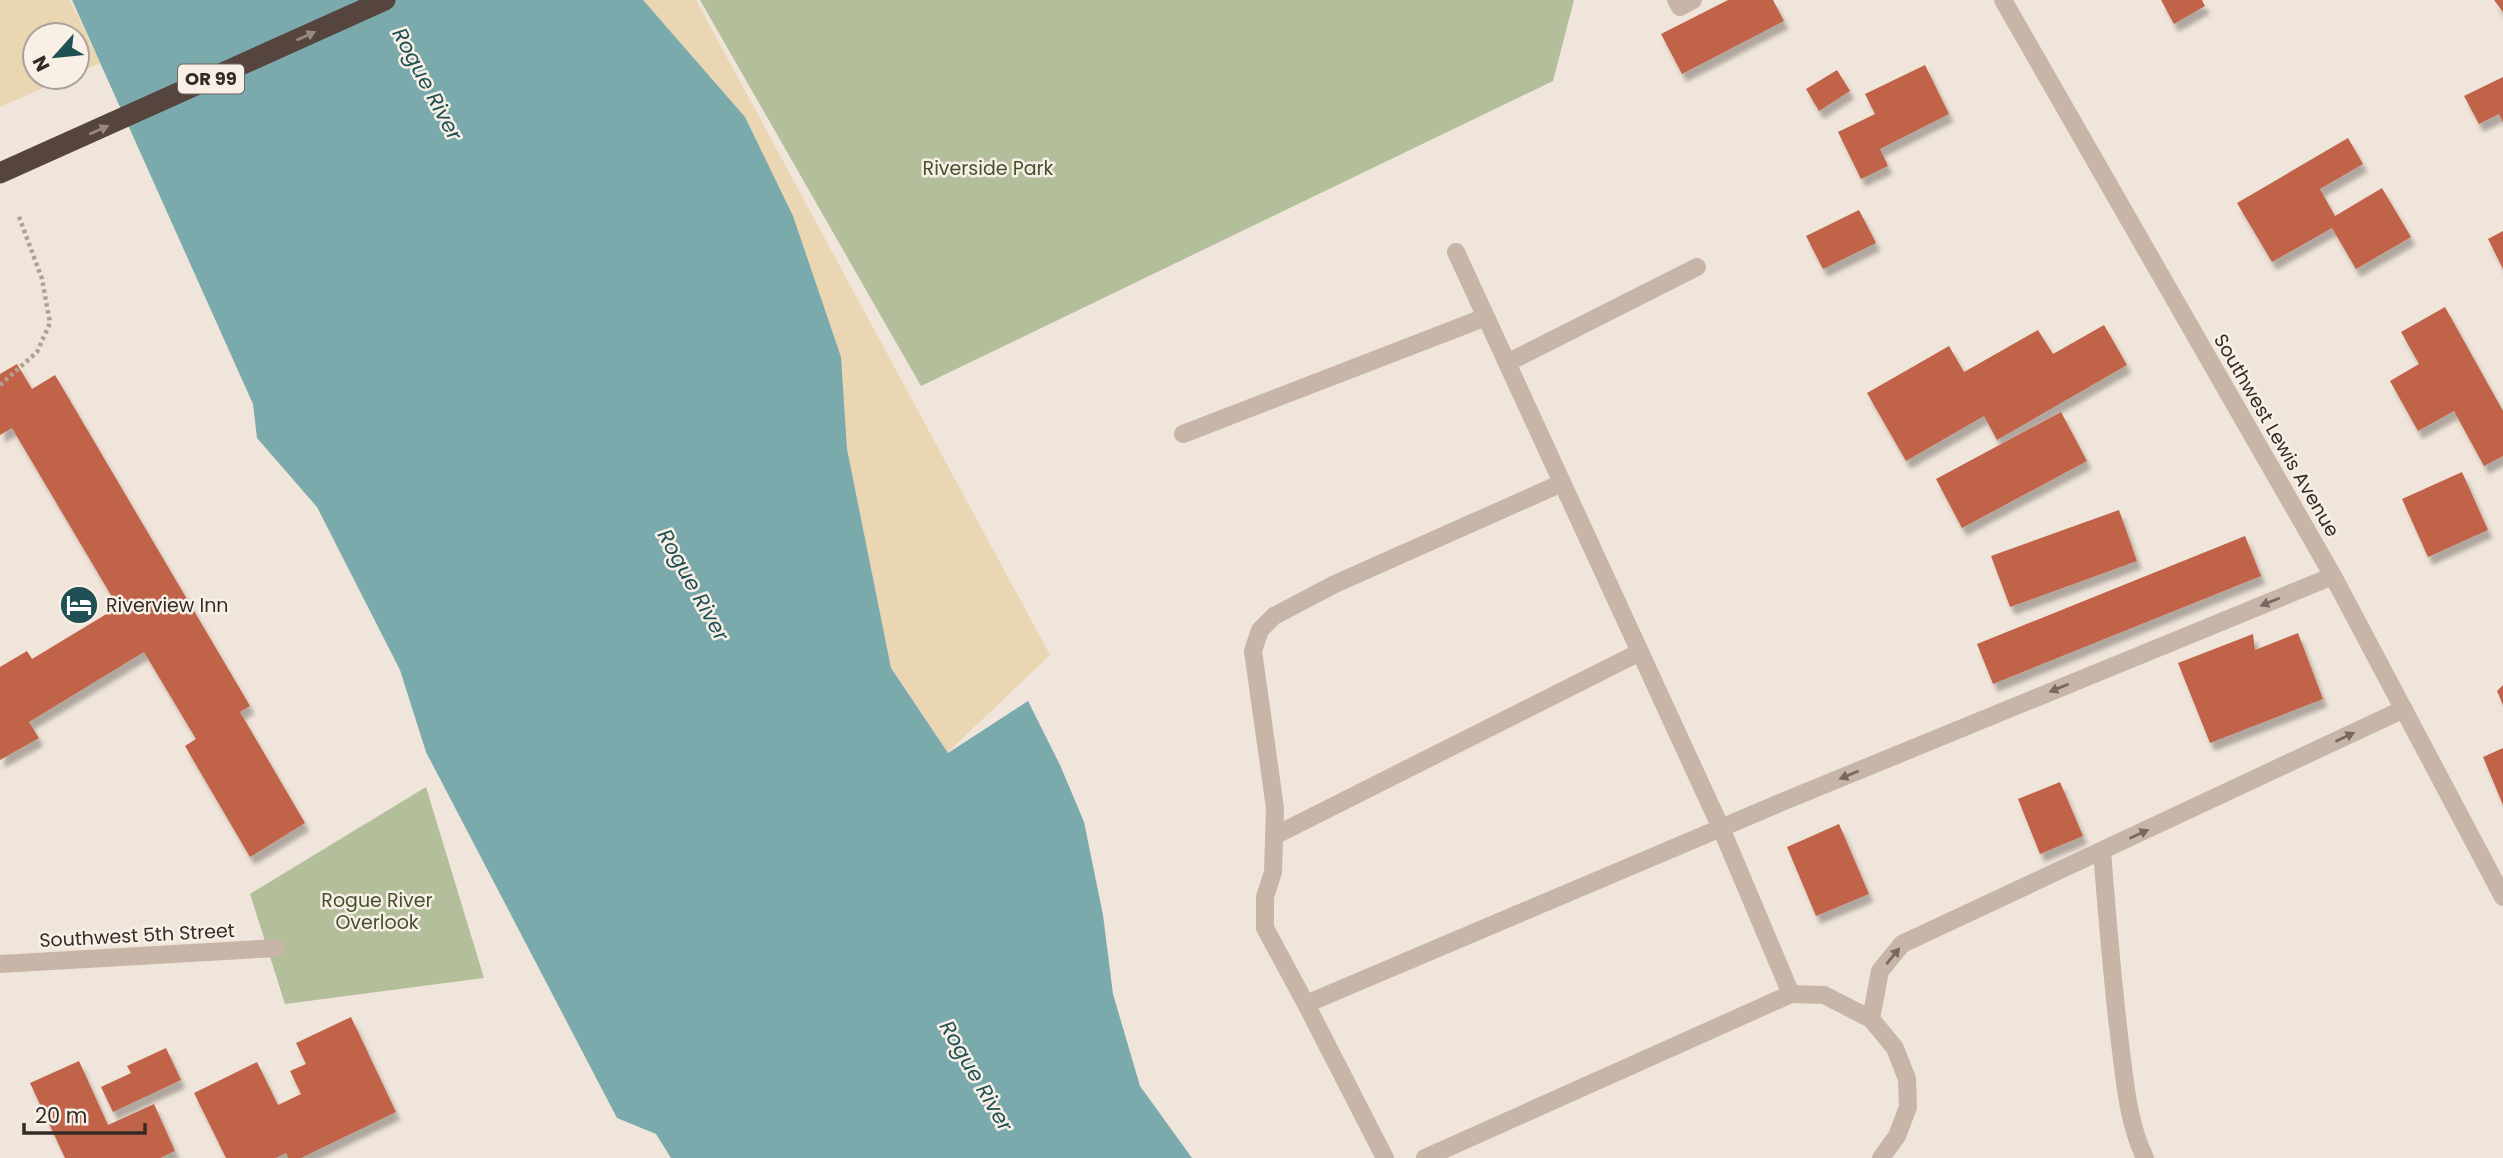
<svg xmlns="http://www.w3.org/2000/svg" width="2503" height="1158" viewBox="0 0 2503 1158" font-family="Poppins,sans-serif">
  <defs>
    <filter id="shadow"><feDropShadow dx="4.5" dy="8" stdDeviation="2" flood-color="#0004"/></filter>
  </defs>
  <rect width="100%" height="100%" fill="#f0e5da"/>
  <!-- green -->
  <path fill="#b3be9b" d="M700 0H1574L1553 81 921 386Z
    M426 787 484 978 285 1004 250 894Z"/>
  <!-- sand -->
  <path fill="#ead6b2" d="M0 0H70L100 63 77 73V35H35V77H68L0 107Z
    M639 0H696L1050 655 947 753 891 668Z"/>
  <!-- water -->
  <path fill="#7aaaac" d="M72 0H643L745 117 793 216 841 357 847 449 891 668 948 753 1028 701 1060 765 1084 822 1103 915 1113 994 1140 1086 1192 1158H671L656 1134 617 1118 426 752 400 670 317 507 257 438 253 404Z"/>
  <!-- building -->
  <path fill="#c06448" filter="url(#shadow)" d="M1728 0H1773L1784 21 1682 74 1661 34Z
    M2161 0H2202L2205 6 2174 24Z
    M2494 0H2503V12Z
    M1925 65 1949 114 1880 149 1888 166 1861 179 1838 132 1875 114 1865 94Z
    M1837 70 1850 91 1819 111 1806 89Z
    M2503 77V122L2499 114 2479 124 2464 96Z
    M2348 138 2363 164 2320 189 2335 216 2382 188 2411 237 2356 269 2332 228 2272 262 2237 203Z
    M1859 210 1876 243 1823 269 1806 236Z
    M2503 231V269L2488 239Z
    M2445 307 2503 411V456L2484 466 2454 411 2418 431 2390 381 2419 364 2401 332Z
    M2104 325 2127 365 1997 440 1984 416 1906 461 1867 393 1949 346 1964 372 2038 330 2053 354Z
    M17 364 32 389 55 375 250 706 240 712 305 823 250 857 185 746 196 739 144 652 29 722 39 738 0 760V667L27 651 32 659 118 607 12 428 0 435V374Z
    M2061 412 2087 461 1962 528 1936 479Z
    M2462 472 2488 530 2428 557 2402 499Z
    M2119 510 2137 561 2010 607 1991 556Z
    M2245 536 2261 576 1993 684 1977 644Z
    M2298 633 2323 699 2210 743 2178 663 2253 634 2255 650Z
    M2503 685V705L2497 691Z
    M2503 748V805L2483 757Z
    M2060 782 2083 836 2040 854 2018 799Z
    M1839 824 1869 894 1816 916 1787 847Z
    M351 1017 396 1112 301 1158H288L286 1153 276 1158H226L194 1093 257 1062 278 1105 301 1094 290 1071 306 1064 296 1043Z
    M166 1048 181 1080 113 1112 101 1087 131 1073 127 1066Z
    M79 1061 108 1125 154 1104 175 1151 160 1158H65L30 1083Z"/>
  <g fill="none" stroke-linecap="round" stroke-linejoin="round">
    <!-- path -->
    <path stroke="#b39f91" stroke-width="4.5" stroke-dasharray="3.5 3.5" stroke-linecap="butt" d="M0 385 37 352 50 323 42 279 18 214"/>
    <!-- minor -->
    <path stroke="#c7b5a7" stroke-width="18" d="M1676 0 1680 7 1693 0
      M2003 0 2333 576 2503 897
      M1456 252 1721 828 1791 994
      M1507 363 1697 267
      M1183 434 1486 317
      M1274 836 1640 652
      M2102 851C2107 915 2112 979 2120 1043 2125 1082 2128 1123 2145 1158
      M0 964 277 948
      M1306 1004 1782 802 2333 576
      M1871 1019 1880 971 1902 944 2404 709
      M1385 1158 1306 1004 1265 928V897L1273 872 1275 808 1253 651 1260 630 1274 616 1335 584 1562 483
      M1425 1158 1791 994 1824 995 1871 1019 1895 1048 1907 1079 1908 1107 1897 1136 1881 1158"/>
    <!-- highway -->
    <path stroke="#55453e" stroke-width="21" d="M0 173 385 0"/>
  </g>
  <!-- one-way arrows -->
  <defs><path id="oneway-solid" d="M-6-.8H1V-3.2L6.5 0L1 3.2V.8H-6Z" transform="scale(1.75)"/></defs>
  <g fill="#968981">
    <use href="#oneway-solid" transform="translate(306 36) rotate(-24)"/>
    <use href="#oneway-solid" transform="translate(99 130) rotate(-24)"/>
  </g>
  <g fill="#766961">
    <use href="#oneway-solid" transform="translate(2270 602) rotate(158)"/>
    <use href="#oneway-solid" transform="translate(2059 688) rotate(158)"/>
    <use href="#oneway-solid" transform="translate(2345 737) rotate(-25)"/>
    <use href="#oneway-solid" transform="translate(1849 775) rotate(158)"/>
    <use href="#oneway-solid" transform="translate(2139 834) rotate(-25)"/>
    <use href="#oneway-solid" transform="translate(1893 956) rotate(-51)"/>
  </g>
  <!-- icons -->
  <defs>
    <g id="hotel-disc" transform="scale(2.0125)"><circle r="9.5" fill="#1f5053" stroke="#f8f0e6"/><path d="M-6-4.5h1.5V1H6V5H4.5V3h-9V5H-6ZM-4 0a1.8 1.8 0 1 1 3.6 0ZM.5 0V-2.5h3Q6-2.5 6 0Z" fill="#fff"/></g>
  </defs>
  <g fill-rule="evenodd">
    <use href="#hotel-disc" x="79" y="605"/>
  </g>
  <g text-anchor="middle" stroke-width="5" stroke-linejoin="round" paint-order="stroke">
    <!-- shield labels -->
    <rect fill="#f8f0e6" stroke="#6f6660" stroke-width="2" x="178" y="64.5" width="66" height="29" rx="5"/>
    <g font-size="18" font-weight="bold" fill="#342b27">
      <text x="211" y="85">OR 99</text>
    </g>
    <!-- park labels -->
    <g font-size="19" fill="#44512c" stroke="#f8f0e6">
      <text x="988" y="175">Riverside Park</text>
      <text x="377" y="907">Rogue River<tspan x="377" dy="22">Overlook</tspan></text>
    </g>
    <!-- street labels -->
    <g font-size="19" fill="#342b27" stroke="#f8f0e6">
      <text transform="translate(2277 435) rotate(60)" y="7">Southwest Lewis Avenue</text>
      <text transform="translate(137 935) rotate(-3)" y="7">Southwest 5th Street</text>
    </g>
    <!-- poi labels -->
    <g font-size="19" fill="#342b27" stroke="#f8f0e6" text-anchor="start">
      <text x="106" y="612">Riverview Inn</text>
    </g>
    <!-- water labels -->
    <g font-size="21" font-style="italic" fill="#1f5053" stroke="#f8f0e6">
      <text transform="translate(427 84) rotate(62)" y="7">Rogue River</text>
      <text transform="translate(693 585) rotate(61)" y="7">Rogue River</text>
      <text transform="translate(976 1076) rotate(60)" y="7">Rogue River</text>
    </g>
  </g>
  <!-- north arrow -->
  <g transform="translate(56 56) rotate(243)"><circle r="33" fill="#f8f0e6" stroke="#aaa19a" stroke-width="2"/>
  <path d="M0-5L12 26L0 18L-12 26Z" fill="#1f5053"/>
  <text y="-10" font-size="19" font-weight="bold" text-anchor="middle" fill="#342b27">N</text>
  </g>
  <!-- scale -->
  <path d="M24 1123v10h121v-10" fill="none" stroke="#342b27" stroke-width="3.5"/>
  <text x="35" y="1123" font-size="21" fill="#342b27" stroke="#f8f0e6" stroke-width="5" paint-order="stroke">20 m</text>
</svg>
